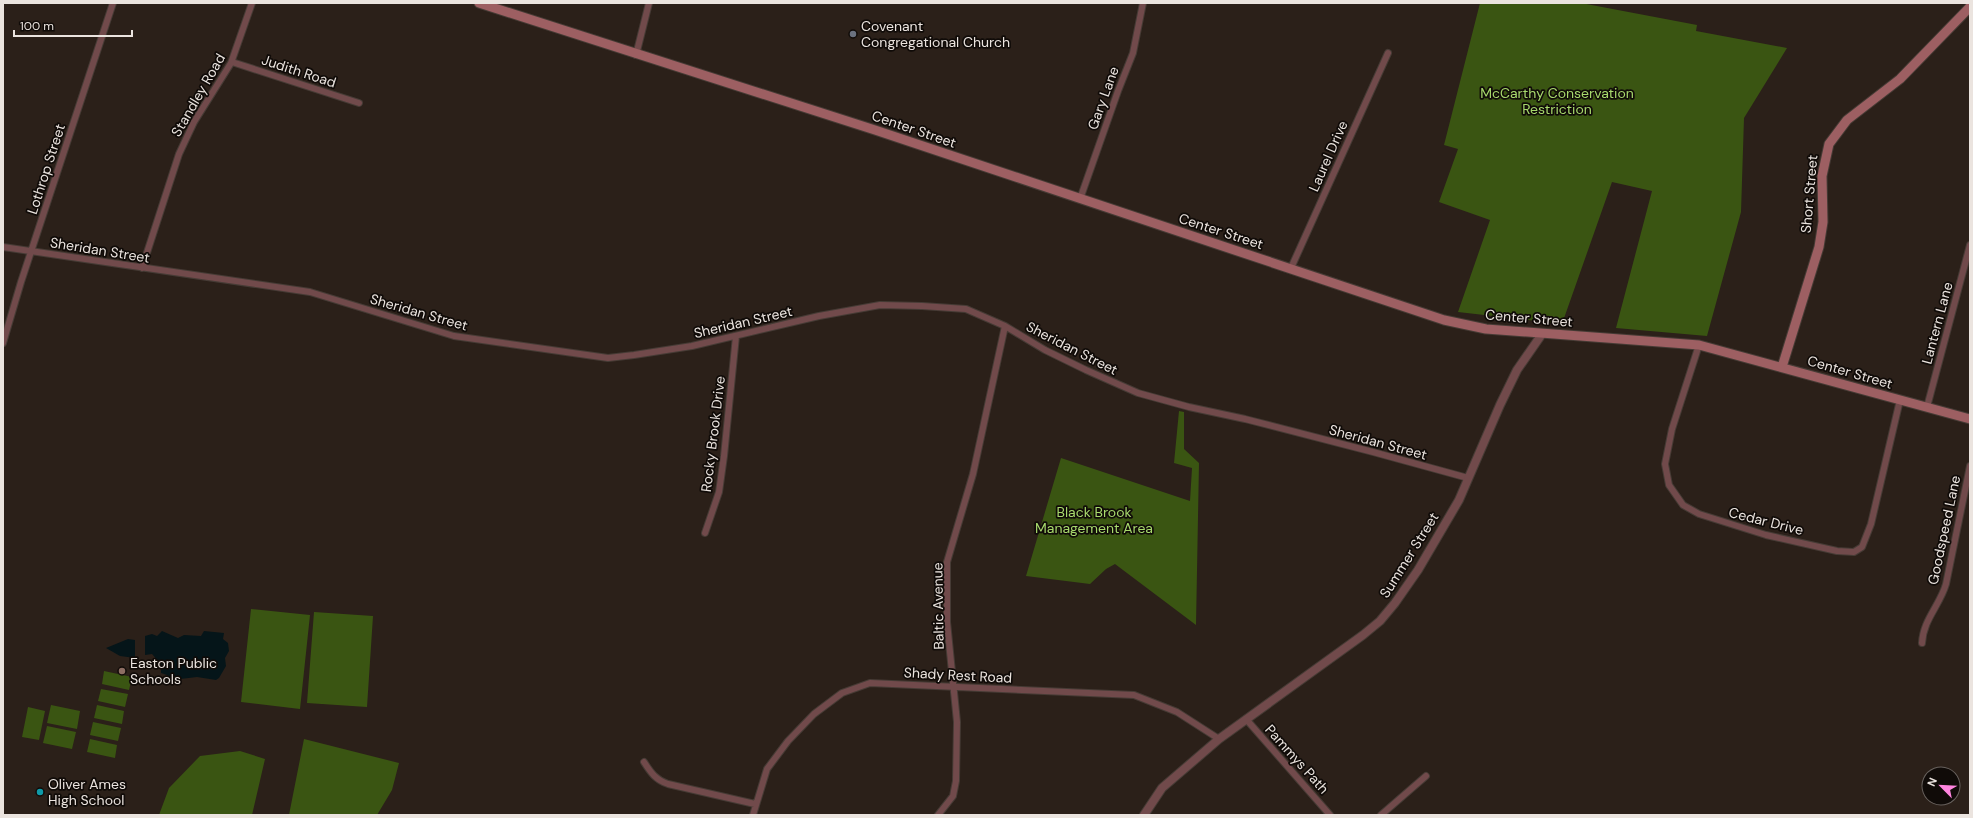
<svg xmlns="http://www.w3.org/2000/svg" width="1973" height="818" viewBox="0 0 1973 818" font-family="'DM Sans',sans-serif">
  <rect width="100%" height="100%" fill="#2b2019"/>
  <!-- green -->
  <path fill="#3a5512" d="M1480 3H1581L1697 25 1696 31 1787 48 1744 118 1741 212 1707 336 1616 328 1652 191 1612 182 1562 324 1458 312 1490 220 1439 202 1458 149 1444 145Z
    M1179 411 1184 412V449L1199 463 1196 625 1115 564 1106 569 1090 584 1026 576 1061 458 1190 501 1192 468 1174 463Z
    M251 609 310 615 300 709 241 702Z
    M314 612 373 616 367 707 307 703Z
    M104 671 132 677 129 690 102 684Z
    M101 689 128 694 125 707 98 701Z
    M51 705 80 711 77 729 47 723Z
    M97 705 124 711 122 724 94 718Z
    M28 707 45 711 39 740 22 737Z
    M93 722 121 728 118 741 90 735Z
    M47 726 76 732 72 749 43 743Z
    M90 739 117 745 115 758 87 752Z
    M304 739 399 763 392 790 377 815H289Z
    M240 751 265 759 252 815H159L169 788 200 756Z"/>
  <!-- water -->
  <path fill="#051519" d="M162 631 178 638 184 635 201 636 204 631 224 633 223 639 228 643 229 651 225 658 226 666 219 678 216 680 197 677 172 680 167 675 161 673C162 666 156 658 152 654L145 655V636L152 634 157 636Z
    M128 639 135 640V658L120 656 106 648Z"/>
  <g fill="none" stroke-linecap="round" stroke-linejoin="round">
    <!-- minor casing -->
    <g stroke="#463b35" stroke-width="8">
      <path id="minor" d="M636 55 649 3
        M232 62 359 103
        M1080 199 1118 91 1133 53 1143 3
        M3 247 310 292 454 336 608 358 634 355 692 346 819 316 880 305 922 306 966 309 1005 326 1045 350 1086 370 1138 393 1189 407 1245 419 1373 452 1468 478
        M142 268 179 154 194 122 231 63 252 3
        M1291 268 1388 53
        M3 343 21 282 113 3
        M1699 345 1672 429 1665 464 1669 485 1683 505 1699 514 1766 535 1837 551 1854 552 1862 547 1871 524 1900 400
        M1927 407 1970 245
        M705 533 719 492 724 456 736 336
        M1922 643C1923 620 1940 605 1946 584L1970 466
        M1246 719 1330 815
        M644 762C651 773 656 780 668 784L755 804
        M753 815 767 769 788 741 814 714 842 693 870 683 1134 695 1177 712 1219 739
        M938 815 953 796 956 781 957 722 947 622V562L973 474 1005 326
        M1381 815 1426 776"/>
    </g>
    <!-- tertiary casing -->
    <g stroke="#463b35" stroke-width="10">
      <path id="tertiary" d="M1144 815 1162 788 1219 739 1363 635 1380 621 1395 603 1418 570 1459 500 1500 405 1517 370 1542 334"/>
    </g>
    <!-- secondary casing -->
    <g stroke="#463b35" stroke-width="11">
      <path id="secondary" d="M479 3 875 130 1444 320 1486 329 1699 345 1970 419
        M1782 367 1819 247 1823 222 1822 176 1829 144 1847 120 1900 79 1970 7"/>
    </g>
    <!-- minor -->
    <use href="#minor" stroke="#714a4b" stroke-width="6"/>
    <!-- tertiary -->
    <use href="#tertiary" stroke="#714a4b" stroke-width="8"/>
    <!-- secondary -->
    <use href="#secondary" stroke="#9d5f62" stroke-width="9"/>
  </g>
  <!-- markers -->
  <circle fill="#6b7280" stroke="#100b08" stroke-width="1.5" cx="853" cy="34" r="4"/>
  <circle fill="#8d6e63" stroke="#100b08" stroke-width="1.5" cx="122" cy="671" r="4"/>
  <circle fill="#0f9aa8" stroke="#100b08" stroke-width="1.5" cx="40" cy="792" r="4"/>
  <g text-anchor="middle" stroke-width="3.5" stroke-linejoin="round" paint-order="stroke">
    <!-- poi labels -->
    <g font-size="14" fill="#ebe4df" stroke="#100b08" text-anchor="start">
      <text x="861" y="31">Covenant<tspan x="861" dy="16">Congregational Church</tspan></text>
      <text x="130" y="668">Easton Public<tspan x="130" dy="16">Schools</tspan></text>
      <text x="48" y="789">Oliver Ames<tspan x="48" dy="16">High School</tspan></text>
    </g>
    <!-- street labels -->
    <g font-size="14" fill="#ebe4df" stroke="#100b08">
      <text transform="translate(299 71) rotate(18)" y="5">Judith Road</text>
      <text transform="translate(198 95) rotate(-60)" y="5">Standley Road</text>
      <text transform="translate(1103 98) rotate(-70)" y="5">Gary Lane</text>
      <text transform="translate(914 129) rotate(19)" y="5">Center Street</text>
      <text transform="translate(1328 156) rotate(-66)" y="5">Laurel Drive</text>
      <text transform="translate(46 169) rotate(-72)" y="5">Lothrop Street</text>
      <text transform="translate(1809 194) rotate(-85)" y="5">Short Street</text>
      <text transform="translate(1221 231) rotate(18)" y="5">Center Street</text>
      <text transform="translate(100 250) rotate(9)" y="5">Sheridan Street</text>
      <text transform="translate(419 312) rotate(16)" y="5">Sheridan Street</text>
      <text transform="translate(1529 318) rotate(5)" y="5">Center Street</text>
      <text transform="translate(743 322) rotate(-13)" y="5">Sheridan Street</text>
      <text transform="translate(1937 323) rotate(-75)" y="5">Lantern Lane</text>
      <text transform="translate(1072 348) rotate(27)" y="5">Sheridan Street</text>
      <text transform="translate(1850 372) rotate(16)" y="5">Center Street</text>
      <text transform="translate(713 434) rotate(-83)" y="5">Rocky Brook Drive</text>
      <text transform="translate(1378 442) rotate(15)" y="5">Sheridan Street</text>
      <text transform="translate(1766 521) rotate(14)" y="5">Cedar Drive</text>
      <text transform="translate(1944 530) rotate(-78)" y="5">Goodspeed Lane</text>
      <text transform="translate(1409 555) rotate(-58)" y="5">Summer Street</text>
      <text transform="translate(938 606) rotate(-91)" y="5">Baltic Avenue</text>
      <text transform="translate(958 675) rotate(3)" y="5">Shady Rest Road</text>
      <text transform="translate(1297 759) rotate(48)" y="5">Pammys Path</text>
    </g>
    <!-- park labels -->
    <g font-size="14" fill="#a8da6d" stroke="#100b08">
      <text x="1557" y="98">McCarthy Conservation<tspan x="1557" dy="16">Restriction</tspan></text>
      <text x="1094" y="517">Black Brook<tspan x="1094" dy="16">Management Area</tspan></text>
    </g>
  </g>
  <!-- border -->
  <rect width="1973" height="818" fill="none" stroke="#ebe4df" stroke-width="8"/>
  <!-- north arrow -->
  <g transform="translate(1941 786) rotate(294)"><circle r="19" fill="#100b08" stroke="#68625e"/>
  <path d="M0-3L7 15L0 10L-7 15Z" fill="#ff85df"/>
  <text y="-6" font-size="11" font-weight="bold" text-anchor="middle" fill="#ebe4df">N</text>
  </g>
  <!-- scale -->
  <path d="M14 30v6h118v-6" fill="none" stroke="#ebe4df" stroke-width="2"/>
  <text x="20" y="30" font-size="12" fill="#ebe4df" stroke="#100b08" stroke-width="3" paint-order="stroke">100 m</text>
</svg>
